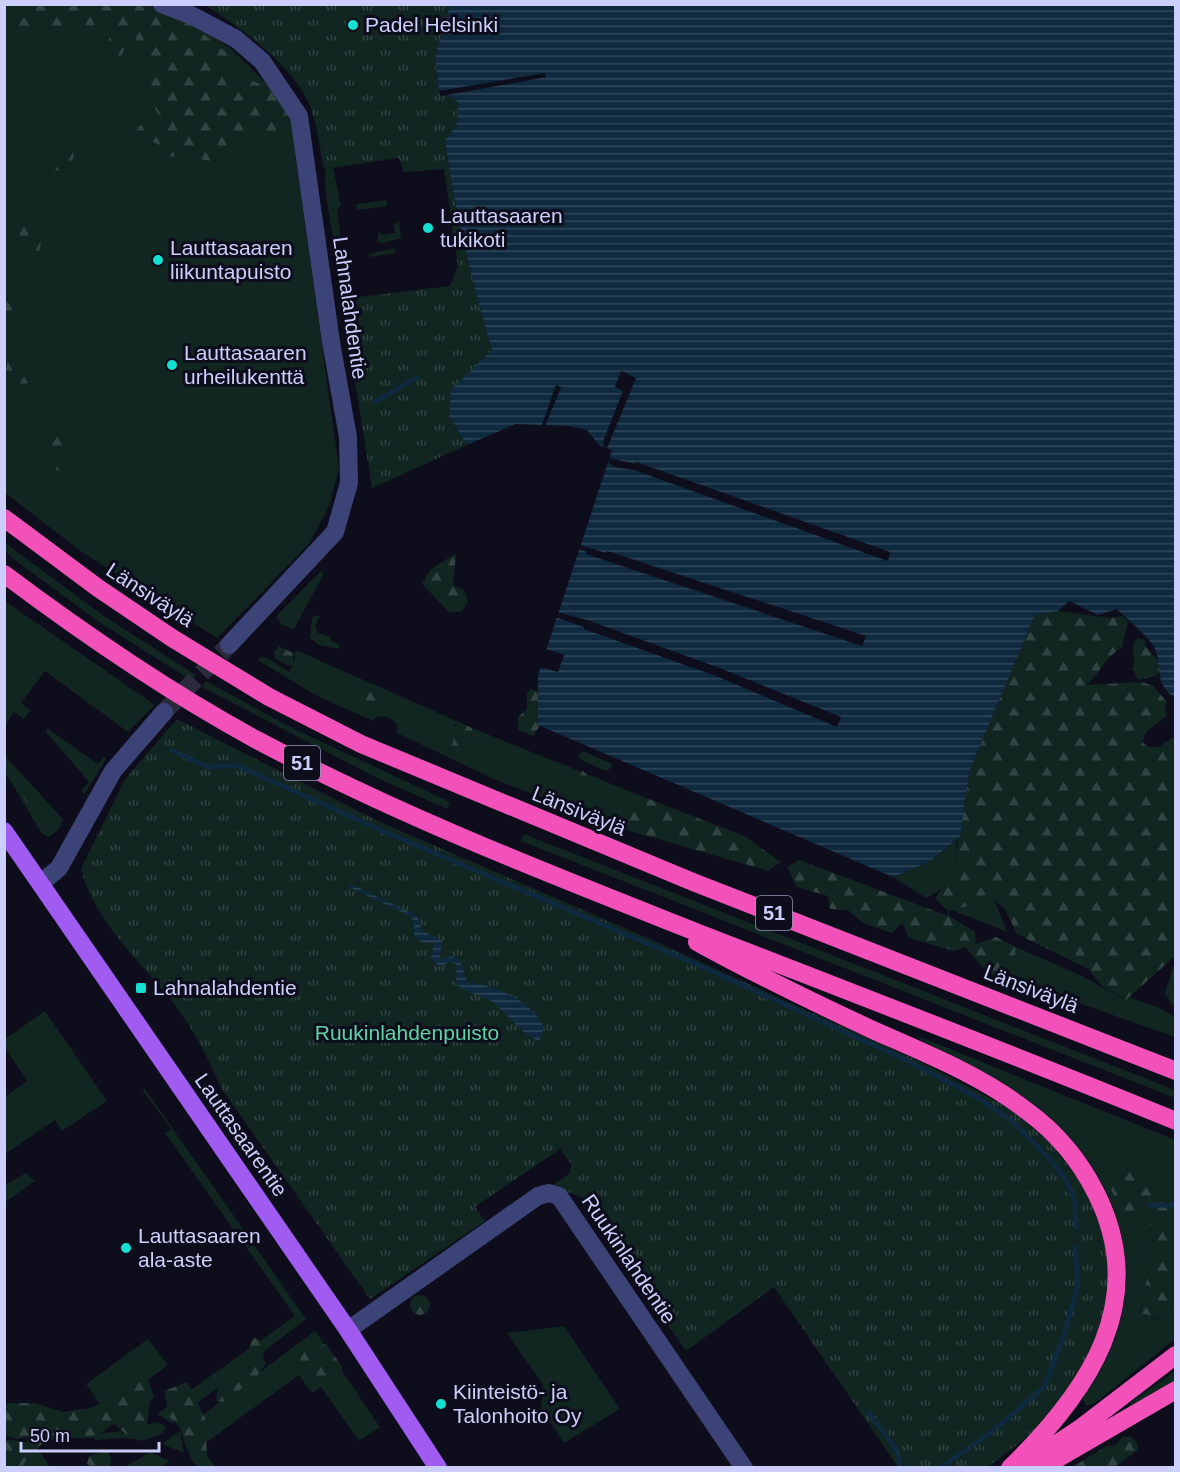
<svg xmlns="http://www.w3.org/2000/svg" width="1180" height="1472" viewBox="0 0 1180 1472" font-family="Helvetica,sans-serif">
  <defs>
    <pattern id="forest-firs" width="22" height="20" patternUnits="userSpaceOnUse" patternTransform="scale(1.5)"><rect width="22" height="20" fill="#112521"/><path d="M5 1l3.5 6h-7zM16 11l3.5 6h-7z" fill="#324442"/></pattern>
    <pattern id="park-tufts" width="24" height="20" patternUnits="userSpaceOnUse" patternTransform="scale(1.5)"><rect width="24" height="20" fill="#112521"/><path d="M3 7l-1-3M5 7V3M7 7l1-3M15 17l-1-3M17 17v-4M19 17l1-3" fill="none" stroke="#324442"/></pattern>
    <pattern id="water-rules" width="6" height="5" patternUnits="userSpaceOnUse" patternTransform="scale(1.5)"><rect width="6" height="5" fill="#0f293e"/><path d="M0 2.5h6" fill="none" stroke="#31475b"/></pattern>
  </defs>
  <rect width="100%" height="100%" fill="#0d0d1c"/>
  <!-- grass -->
  <path fill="#112521" d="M5 5H148L186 20 230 48 270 87 290 117 339 468 330 504 309 544 217 638 82 552 5 493Z
    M327 165 333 167 341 205 337 210 341 241 337 243 334 242C331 223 321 182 327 165Z
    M386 200 387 206 358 210 356 207 357 204Z
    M399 221 401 238 382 243 377 241 379 231 383 235 395 233 394 224Z
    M395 248V253L370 257 368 254Z
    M4 542 104 616 196 675 192 681 99 622 12 558 5 551Z
    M322 570 323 575 294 629 282 625 276 616Z
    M5 601 155 705 128 732 45 671 21 703 31 710 24 719 14 712 5 725Z
    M298 651 459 722 454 725 462 749 472 733V728L649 799 625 805 621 815 630 831 496 780 397 733V724C391 718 385 715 377 717L373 721 315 695 258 660 260 657 267 658 289 672 295 658 293 653Z
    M206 681 288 726 450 802 447 809 373 776 202 687Z
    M47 728 98 764 104 756 106 759 85 794 81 791 89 782 46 732Z
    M583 751 612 764 611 768 606 771 581 760 578 755Z
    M4 755 63 819 59 829 49 837 42 834 5 772Z
    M524 834 1175 1090V1098L521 841Z
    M957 840C954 870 956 884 926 898L893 877 929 862Z
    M990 889 1007 932 949 909Z
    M1016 947 1080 975 1126 1000 1130 997 1157 1007 1175 1017V1037L1005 977 1013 966Z
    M45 1011 107 1101 62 1131 55 1120 5 1154V1097L27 1081 5 1048V1039Z
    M923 1038 1175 1140V1190L1172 1189 1149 1208 1151 1259 1140 1312 1159 1320 1175 1307V1339L1095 1403 1086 1406 1083 1398C1162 1291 1127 1169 1023 1096 991 1073 953 1059 919 1039Z
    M142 1089H145L306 1319 172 1423 157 1414 295 1316 165 1133 171 1129Z
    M26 1173 35 1181 5 1202V1185Z
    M564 1326 620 1409 564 1443 541 1408 543 1385 507 1333Z
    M315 1331 380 1427 359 1441 321 1387 312 1393 299 1375 196 1450 208 1467H197L189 1456 193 1422Z
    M148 1339 168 1365 105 1411 86 1384Z
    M1175 1371V1382L1129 1407 1130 1403Z
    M158 1422 166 1427 163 1433 144 1441 124 1438 95 1440 94 1434 123 1431Z
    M180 1431 184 1453 164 1445V1442Z
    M4 1439 34 1443 50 1467H5Z
    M150 1452 170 1461 162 1467H125Z"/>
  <!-- forest -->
  <path fill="url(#forest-firs)" d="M17 5H148L186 20 228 54 233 69 240 77 270 87 290 117 270 135 237 132 212 162 201 159 192 164 186 155 166 157 162 146 149 140 146 153 133 142 138 127 143 124 164 130 166 127 164 119H162C152 105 145 96 152 79L170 73 164 67 158 71 143 45 116 25 19 27Z
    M119 35C124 44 127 51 119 59L104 49 110 37Z
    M67 145 74 155 70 170C58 172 53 172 47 162L55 147Z
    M27 221 41 239 39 257 13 249 10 245 14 227Z
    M9 280 15 284 19 296 8 317H5V287Z
    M16 357 29 363 36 374C31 387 25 382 13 384V379L5 376 8 360Z
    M53 430 71 441 72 450 67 460 71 465 70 474 67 476 57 470H48L44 463 47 456 42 448 47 436Z
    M456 553 453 585 464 590 468 602 462 611 450 613 422 584 430 570Z
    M1058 611 1111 618 1122 616 1128 621 1122 648C1104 657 1101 674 1086 685L1142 682 1153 686 1167 702 1165 707 1167 716 1147 731 1142 742 1149 747H1159L1175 736 1176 955 1126 1000 1102 986 1088 969 1017 934 1005 909 987 893 971 905 949 911V916L975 932 976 944 996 937 1016 947 1013 966 1005 977 989 975 965 947 954 951 909 938 902 923 892 933 863 923 848 910 830 909 828 896 797 887 787 867 799 860 948 916V911L935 898 953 872 969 772 1035 615Z
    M320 615 315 627 318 633 331 637V641L339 644V649L319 645 310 638 312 617Z
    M1137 638 1145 640 1146 647 1163 666 1156 676 1138 680 1133 669C1137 657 1128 648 1137 638Z
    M279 646 293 653V665H286L275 658 274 652Z
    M359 684 383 691 396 701 389 702 382 699 377 709H364L353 701V693Z
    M530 689 542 693 541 724 533 736 518 730V717L527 709V694Z
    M459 722 472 728V733L458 754H453L450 749 454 739 450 731Z
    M567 765 577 772 583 771 588 776 596 777 600 781 594 791 589 790 587 785 579 784 576 780 568 782 561 770Z
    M22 776 37 791 38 797 28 804 14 782Z
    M649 799 744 836 781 862 768 871 630 831 621 815 625 804Z
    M1175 962 1176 1009H1175L1165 993Z
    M1126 1171 1145 1175 1175 1190V1307L1160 1320 1140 1312 1151 1259 1149 1209 1129 1219 1111 1190 1115 1181Z
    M410 1305a10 10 0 1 1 20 0a10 10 0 1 1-20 0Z
    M255 1338 266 1343 263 1357 266 1363 256 1378 223 1402 216 1401 218 1384 236 1370 238 1364 244 1362 252 1340Z
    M326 1344 343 1368 333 1390 317 1380 309 1383 291 1368 300 1362 303 1351Z
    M135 1373 148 1380 154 1396 150 1402 146 1432 127 1435 115 1424C106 1426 100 1438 90 1438 70 1439 50 1434 35 1450L28 1446 27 1437 17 1439 5 1436V1405L8 1403H35L63 1412 91 1408 111 1398 120 1399 123 1387Z
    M187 1382 205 1418 207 1455 215 1467H196L198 1462 186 1447 180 1428 169 1416 164 1391Z
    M1130 1436 1138 1444 1137 1451 1115 1467 1063 1468 1076 1465 1108 1445 1115 1446 1122 1437Z
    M6 1440 18 1447 14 1452 27 1459 22 1467 6 1466 9 1455 5 1452Z
    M106 1451 111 1456 110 1467H91L87 1464 89 1456Z"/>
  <!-- park -->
  <path fill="url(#park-tufts)" d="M204 5H450L435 56 439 91 458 102 457 123 445 141C455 213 471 280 492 350L449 416 467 445 372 488 342 299 450 286 458 266 444 169 404 172 399 158 324 169C320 148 317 126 310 106 295 67 239 26 204 5Z
    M177 719 378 821 650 939 927 1065 1013 1110 1051 1144 1095 1200 1111 1268 1108 1301 1096 1342 1079 1378 1035 1431 988 1467H898L774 1287 686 1351 581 1197 552 1186 570 1173 571 1164 560 1149 475 1207 485 1221 370 1299 221 1088C208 1057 192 1026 171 1000 139 960 94 920 81 869L125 779Z"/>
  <!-- water -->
  <path fill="url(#water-rules)" d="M450 5H1175V698C1152 682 1164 667 1154 647 1148 636 1127 619 1117 609L1098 615 1069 601 1058 611 1035 615 969 772 960 837 929 862 893 877 538 725V675L612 450 599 445 587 430 568 426 516 424 467 445 449 416 451 390 492 350C471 280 455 212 445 141L457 123 458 102 439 91 435 56Z
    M351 884 417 916 422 931 442 940 440 959 452 956 460 960 467 982C495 985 533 1001 544 1028L539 1041C520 1034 508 1013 491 1001 480 994 466 993 457 985L456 964 449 962 440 967 431 959 434 943H422L414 934V922L410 916 349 887Z"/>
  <!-- pier -->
  <path fill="#0d0d1c" d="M545 73 546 77 441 96 439 91Z
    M621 371 636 378 607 448 603 446 604 439 623 391 615 387Z
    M556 385 561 387 545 426 542 425Z
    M609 458 635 464 636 462 890 552 888 561 634 470 614 467 608 462Z
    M579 545 606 553 607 551 866 636 862 646 586 554 587 552 578 549Z
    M556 612 587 620 722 669 841 717 837 727 716 676 584 629V627L555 617Z
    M546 649 564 655 558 672 540 667Z"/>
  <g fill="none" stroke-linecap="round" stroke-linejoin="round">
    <!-- stream -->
    <path stroke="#0f293e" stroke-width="5" d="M375 402 416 378
      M171 750 208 767 236 765 378 829 712 971 908 1061 980 1099 1010 1120 1048 1157 1067 1181 1075 1202 1076 1227
      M1150 1205H1176
      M869 1413 897 1451 901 1468
      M940 1468 993 1431 1044 1387 1064 1335 1078 1285 1075 1247"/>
    <!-- minor-tunnel -->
    <path stroke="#2a2a3d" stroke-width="18" stroke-dasharray="18 9" stroke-linecap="butt" d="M164 712 229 645"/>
    <!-- minor -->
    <path stroke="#3c4477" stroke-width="18" d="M162 4 193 16 236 39 262 61 299 116 331 342 348 437 349 483 335 532 229 645
      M41 883 59 868 113 771 164 712
      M348 1330 538 1196 549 1193 559 1196 744 1468"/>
    <!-- major -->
    <path stroke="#a05cf1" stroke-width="18" d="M4 831 348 1330 438 1468"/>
    <!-- highway -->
    <path stroke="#f151b9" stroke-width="18" d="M4 518 98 588 172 638 269 697 361 744 693 882 1176 1071
      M4 574C84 634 167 691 255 739 397 815 547 873 696 932 856 994 1017 1056 1176 1121
      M697 942C755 974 815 1003 875 1031 927 1054 982 1076 1027 1111 1057 1133 1080 1161 1096 1193 1151 1302 1088 1392 1010 1468
      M1022 1467 1082 1427 1176 1355
      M1043 1467 1176 1390"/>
  </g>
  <!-- markers -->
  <g fill="#13e0d1" stroke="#0d0d1c" stroke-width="2">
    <circle cx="353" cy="25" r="6"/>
    <circle cx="428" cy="228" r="6"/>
    <circle cx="158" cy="260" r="6"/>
    <circle cx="172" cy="365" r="6"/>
    <rect x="135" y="982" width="12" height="12" rx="3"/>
    <circle cx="126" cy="1248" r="6"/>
    <circle cx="441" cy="1404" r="6"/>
  </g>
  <g text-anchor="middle" stroke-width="6" stroke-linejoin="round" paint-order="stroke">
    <!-- shield labels -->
    <g fill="#0d0d1c" stroke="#9395b8" stroke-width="1.5">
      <rect x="284" y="746" width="36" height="34" rx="4.5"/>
      <rect x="756" y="896" width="36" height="34" rx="4.5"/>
    </g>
    <g font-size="20" font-weight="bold" fill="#cccffb">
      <text x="302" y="770">51</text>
      <text x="774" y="920">51</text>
    </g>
    <!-- poi labels -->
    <g font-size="21" fill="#cccffb" stroke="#0d0d1c" text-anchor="start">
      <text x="365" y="32">Padel Helsinki</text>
      <text x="440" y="223">Lauttasaaren<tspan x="440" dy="24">tukikoti</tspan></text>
      <text x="170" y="255">Lauttasaaren<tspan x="170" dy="24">liikuntapuisto</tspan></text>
      <text x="184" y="360">Lauttasaaren<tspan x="184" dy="24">urheilukenttä</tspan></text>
      <text x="153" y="995">Lahnalahdentie</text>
      <text x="138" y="1243">Lauttasaaren<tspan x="138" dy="24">ala-aste</tspan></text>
      <text x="453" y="1399">Kiinteistö- ja<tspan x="453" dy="24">Talonhoito Oy</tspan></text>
    </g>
    <!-- street labels -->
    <g font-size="21" fill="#cccffb" stroke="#0d0d1c">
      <text transform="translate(350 308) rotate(82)" y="7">Lahnalahdentie</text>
      <text transform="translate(150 595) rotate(33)" y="7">Länsiväylä</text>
      <text transform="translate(579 811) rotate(22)" y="7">Länsiväylä</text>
      <text transform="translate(1031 989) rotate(21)" y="7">Länsiväylä</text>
      <text transform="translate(241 1135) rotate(55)" y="7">Lauttasaarentie</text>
      <text transform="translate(629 1259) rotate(56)" y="7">Ruukinlahdentie</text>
    </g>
    <!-- park labels -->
    <g font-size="21" fill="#5fd3a3" stroke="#0d0d1c">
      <text x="407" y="1040">Ruukinlahdenpuisto</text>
    </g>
  </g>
  <!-- border -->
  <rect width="1180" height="1472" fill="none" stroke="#cccffb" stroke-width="12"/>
  <!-- scale -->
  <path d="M21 1442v9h138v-9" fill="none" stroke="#cccffb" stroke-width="3"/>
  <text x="30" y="1442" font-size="18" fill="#cccffb" stroke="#0d0d1c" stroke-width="4.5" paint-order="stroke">50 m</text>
</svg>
